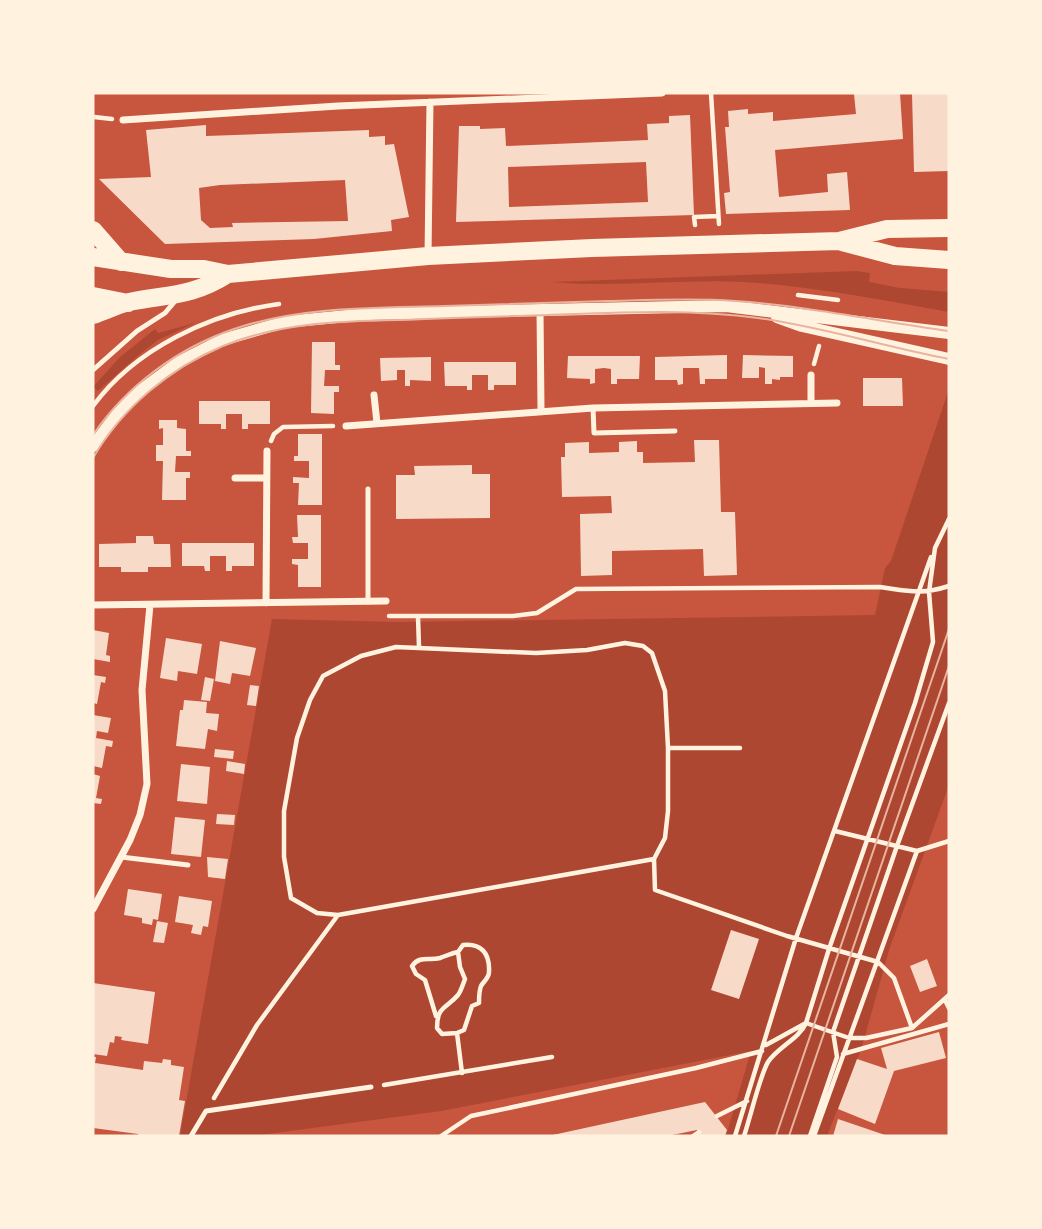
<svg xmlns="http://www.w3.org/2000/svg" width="1042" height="1229" viewBox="0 0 1042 1229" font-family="'DejaVu Sans',sans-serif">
  <rect width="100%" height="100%" fill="#c8553d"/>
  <!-- green -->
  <path fill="#ae4732" d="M856 271 870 273 869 282 900 288 949 292V312C881 300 813 286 744 282 680 279 616 288 552 282Z
    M195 323 158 340 140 354 98 391 93 387 119 358 155 329 158 333Z
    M949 389V785L890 947 861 1050 827 1136H726L751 1051 441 1111 253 1136H180L272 619 399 622 875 615 885 568 891 561Z"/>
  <!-- building -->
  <path fill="#f7dbc8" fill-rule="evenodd" d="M900 93 903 139 775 150 779 197 828 192 827 174 847 172 850 210 726 214 724 193 730 192 725 127H729L728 111 748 109V114L773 112V121L856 114 854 94Z
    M912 93H949V171L914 172Z
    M690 115 694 215 456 222 459 126H480V129L505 128 506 146 648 140 647 124 669 123V116ZM646 162 648 202 509 207 508 167Z
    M206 125V136L369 130V137L385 136V145L394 144 409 217 391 220 392 231 314 239 165 244 99 179 151 177 146 130ZM345 180 348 221 232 223 233 227 210 228 201 220 199 188 220 185Z
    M312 342H335V365H340V370H325L324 386H339V392H334V414L311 413Z
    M727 355V379H705V384H700L699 368H683V384L678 385 677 380H655V357Z
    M743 355 793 356V377H780V380L772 379V384H765V368L759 367V378H742Z
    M568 356H640L639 379H617V384H611V369L604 368 595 369V383L590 384V379L567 378Z
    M431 357V381L410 380V386H405V370H397V380L381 381 380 358Z
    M444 362H516V385H494V390H488V375H472V390H467V386H445Z
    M863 378H902L903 406H863Z
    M199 401H270V424H248V429H242V414H226V429H221V424H199Z
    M159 420H177V428L186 429V451H191V456H176L175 472H190V478H186V500H162L163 461H156V445H163V428L159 429Z
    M298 434H322V505H298L299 483H293V477L309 478V461H294V456H298Z
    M694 440H719L721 512H735L737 575 704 576 703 549 612 551V575L581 576 580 514 612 513 611 496 562 497 561 457H565V443L589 442V453L619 452V442L637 441V452H643V463L695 462Z
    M472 465V474H490V518L396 519V475H415L414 466Z
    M297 515H321V587H298V565L292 564V559H308V543H293L292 537H298Z
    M136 536H153L154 544H170L171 567H148V572H121V567H99V544L136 543Z
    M182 543H254V566H232V571H226V556H210V571H205L204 566H182Z
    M93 630 109 633 106 655 110 656V662L93 659Z
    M166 638 202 644 197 674 178 671 177 681 160 678Z
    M220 641 256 648 250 676 232 673 230 684 215 681Z
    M93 675 106 677 105 683 101 682 97 704 93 703Z
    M205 677 214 679 210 701 201 700Z
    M250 685 259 686 256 706 247 705Z
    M184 700 207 702 206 713 219 714 217 731 208 729 205 749 176 746 180 710H183Z
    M93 715 111 718 108 733 97 731 96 738 113 741 112 747 106 746 102 768 93 766Z
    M215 749 234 751 233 759 214 757Z
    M227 761 245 764 244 774 226 771Z
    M181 764 210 767 207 804 177 801Z
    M93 774 100 776 96 798 102 799 101 804 93 803Z
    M217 814 235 815 234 825 216 824Z
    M175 817 205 820 201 857 171 854Z
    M207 857 228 859 225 879 208 877Z
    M128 889 162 894 158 920 153 919 152 925 142 923V918L124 915Z
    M179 896 212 901 208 927 203 926 201 935 191 933 193 925 175 922Z
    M157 921 168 923 164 943 153 942Z
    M731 930 759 939 739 999 711 990Z
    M927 959 937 986 920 992 910 966Z
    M93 983 155 992 148 1044 121 1040 122 1037 115 1036 114 1043 110 1042 107 1056 93 1054Z
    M939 1032 946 1058 894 1071 875 1124 838 1109 857 1059 887 1069 881 1048Z
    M93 1057H96L95 1063 143 1070 144 1061 162 1063 163 1059 171 1060V1065L184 1067 179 1100 185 1101 179 1136H138V1134L93 1128Z
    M705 1102 727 1130 725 1136H699L697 1130 667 1136H548Z
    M838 1119 888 1136H833Z"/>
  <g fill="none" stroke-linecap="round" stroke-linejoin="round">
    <!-- path -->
    <path stroke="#fff3e0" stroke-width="4.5" d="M711 93 719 224
      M94 117 112 119
      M695 225 694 217 718 216
      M798 295 838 300
      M814 364 819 346
      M93 406C135 349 210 313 279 304
      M271 441 274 434 283 427 333 426
      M389 616H513L537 613 576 589 880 587C909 591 921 595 949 586
      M418 617 419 647
      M668 748H740
      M835 831 917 851 949 841
      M654 859 655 890 787 936 878 962 894 978 912 1028
      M945 1000 949 1008
      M436 1016 425 980 416 974 412 966C420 955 429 961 440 958 446 956 452 953 458 952
      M457 1033 442 1034 437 1028C437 1006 446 1009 458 995 461 991 463 984 465 979L460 967 458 952 463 945C481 943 490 953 489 972 489 978 484 981 481 986 479 991 479 998 479 1003L472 1006 464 1030 457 1033 462 1073
      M766 1045 806 1023 849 1038H866L912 1028 949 995
      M843 1054 949 1024
      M384 1085 552 1057
      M214 1098 257 1025 338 915 317 913 291 898 284 857V811L297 738 310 700 323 676 361 656 396 647 536 653 587 650 625 643 643 646 652 653 665 691 668 748V811L665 838 654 859 338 915
      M717 1116 747 1101
      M441 1136 471 1116 696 1068 762 1051
      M693 1136 699 1132
      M735 1136 796 938 931 557
      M744 1136C750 1119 760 1075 768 1062 778 1047 799 1039 806 1023L829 949 915 703 933 642 929 592 935 548 949 519
      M810 1136 837 1057 833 1032 897 846 949 703
      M814 1136 917 851"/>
    <!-- service -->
    <path stroke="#fff3e0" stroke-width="5" d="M93 370 137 331 165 313 176 300
      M593 408 594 433 675 431
      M368 602V489
      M121 857 188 865
      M191 1136 206 1111 371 1087"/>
    <!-- minor -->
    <path stroke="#fff3e0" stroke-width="7" d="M123 120 338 106 662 93
      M428 256 430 102
      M540 310 541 410
      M811 375V403
      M374 395 377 423
      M346 426 593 408 837 403
      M235 478H266
      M266 603 267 451
      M93 605 386 601
      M93 909 130 840 140 815 147 784 142 690 150 605"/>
    <!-- tertiary -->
    <path stroke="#fff3e0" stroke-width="12" d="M777 317 802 326 949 359
      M93 446 119 412 140 391 179 362 222 340 285 322 368 314 726 306 949 333"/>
    <!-- primary -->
    <path stroke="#fff3e0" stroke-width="18" d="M93 230 121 262
      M842 242 895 256 949 260
      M93 257 171 269H204L228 274 428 256 592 248 839 241 887 229 949 228
      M93 296 128 303
      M93 315C105 311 117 305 129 302 168 294 192 297 228 274"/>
    <!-- tram -->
    <path stroke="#e9b49f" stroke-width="2" d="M93 435C126 386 178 348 234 329 301 306 374 308 444 306 498 304 553 303 608 301 650 300 692 298 735 301 807 306 877 321 949 331
      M93 458C122 408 170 368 223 346 279 323 339 321 399 320 438 318 477 317 515 316 596 314 678 307 758 318 823 327 885 347 949 359
      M776 1136 949 629
      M789 1136 949 666"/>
  </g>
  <!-- border -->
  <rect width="1042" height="1229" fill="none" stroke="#fff3e0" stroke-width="189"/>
</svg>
